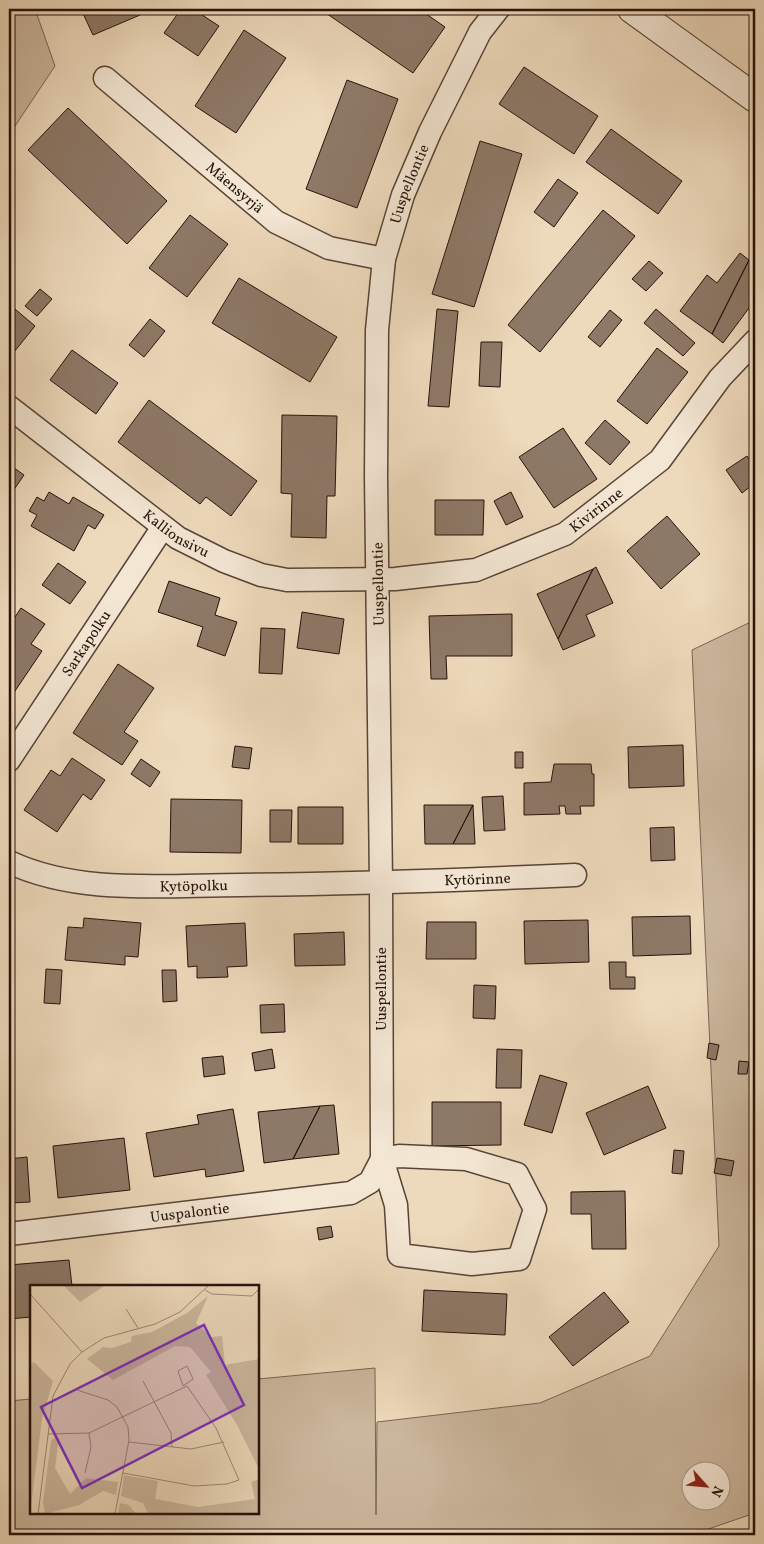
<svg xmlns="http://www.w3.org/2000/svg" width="764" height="1544" viewBox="0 0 764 1544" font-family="Vollkorn,serif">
  <rect width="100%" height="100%" fill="#edd9bb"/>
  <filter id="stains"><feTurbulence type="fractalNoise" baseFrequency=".004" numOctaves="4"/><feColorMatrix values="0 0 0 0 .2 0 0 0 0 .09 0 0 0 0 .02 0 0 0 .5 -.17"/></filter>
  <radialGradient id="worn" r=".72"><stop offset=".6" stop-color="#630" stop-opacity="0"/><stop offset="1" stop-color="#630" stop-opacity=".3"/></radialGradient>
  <!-- green -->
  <path fill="#cbb79d" stroke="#786454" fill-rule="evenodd" d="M9 9H35L55 66 9 135Z
    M755 620V1513L691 1535H9V1401L31 1399V1513H258V1379L375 1368 376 1515 377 1422 540 1403 650 1356 719 1246 692 650ZM692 1472H722V1502H692Z"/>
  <!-- building -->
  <path fill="#8d7967" stroke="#26120b" d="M81 9H138L140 15 93 35Z
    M181 9H193L219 26 198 56 164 33Z
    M320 9H419L445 27 413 73Z
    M244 30 286 58 236 133 195 106Z
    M524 67 598 116 574 154 499 104Z
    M347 80 398 99 357 208 306 189Z
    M68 108 167 201 127 244 28 150Z
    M611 129 682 181 658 214 586 162Z
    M480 141 522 154 474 307 432 294Z
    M558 179 578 193 554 227 534 212Z
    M603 210 635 236 540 352 508 325Z
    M190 215 228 244 187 297 149 268Z
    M740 253 749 260 712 334 680 311 707 275 717 283Z
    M749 260 755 264V300L723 343 712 334Z
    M649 261 663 273 646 291 632 279Z
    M239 278 337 337 310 382 212 323Z
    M40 289 52 299 37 316 25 306Z
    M9 304 35 326 10 357 9 356Z
    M437 309 458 311 449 407 428 406Z
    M656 309 695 343 683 356 644 323Z
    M610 310 622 320 600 347 588 337Z
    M150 319 165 331 144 357 129 345Z
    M481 342H502L500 387 479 386Z
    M657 348 688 372 647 424 617 401Z
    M72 350 118 383 96 414 50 380Z
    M149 400 257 481 231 516 206 497 200 504 118 442Z
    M282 415 337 416 335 496H327L326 538 291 537 292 494 281 493Z
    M605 420 630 442 610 465 585 443Z
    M563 428 597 479 554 508 519 457Z
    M747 456 755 468V483L742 493 726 470Z
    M10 465 24 475 9 497V467Z
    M49 492 69 504 73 497 104 515 95 529 88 525 74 551 31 526 37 515 29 511 37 497 44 501Z
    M511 492 523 517 506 525 494 501Z
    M435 500H484L483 535H435Z
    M667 516 700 554 661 589 627 551Z
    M58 563 86 582 70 604 42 585Z
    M596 567 613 603 586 615 595 636 563 650 558 639 593 569Z
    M593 569 558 639 537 594Z
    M169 581 220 598 215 615 237 622 225 656 197 646 203 627 158 612Z
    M21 608 45 624 31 644 42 651 13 694 9 692V626Z
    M302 612 344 619 339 654 297 648Z
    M512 614V656H446L447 679H431L429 616Z
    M261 628 285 629 282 674 259 673Z
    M118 664 154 688 124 732 138 741 122 765 73 733Z
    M683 745 684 786 629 788 628 747Z
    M235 746 252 748 249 769 232 767Z
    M515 752H523V768H515Z
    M72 758 105 780 91 800 83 794 57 832 24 810 51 770 60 776Z
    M141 759 160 772 150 787 131 774Z
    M554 764H591L592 774H594V806H580L581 814H566L565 806H559L560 814 524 815V783L551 782Z
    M503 796 505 830 484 831 482 797Z
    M171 799 242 800 241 853 170 852Z
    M424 805H473L453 844H425Z
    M473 805 475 844H453Z
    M298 807H343V844H298Z
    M270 810H292L291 842H270Z
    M674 827 675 860 651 861 650 828Z
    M690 916 691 954 633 956 632 917Z
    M84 918 141 923 138 957 125 956V965L65 960 68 927 83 928Z
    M588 920 589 962 525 964 524 921Z
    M427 922H476V959H426Z
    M245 923 247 966 227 967 228 977 197 978V966L188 967 186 926Z
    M344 932 345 965 295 966 294 934Z
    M609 962H626V977H635V989H610Z
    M46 969 62 970 60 1004 44 1003Z
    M162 970H176L177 1001 163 1002Z
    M474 985 496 986 495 1019 473 1018Z
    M284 1004 285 1032 261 1033 260 1005Z
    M709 1043 719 1045 716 1060 707 1058Z
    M272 1049 275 1068 255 1071 252 1053Z
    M497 1049 522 1050 521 1088H496Z
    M223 1056 225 1074 204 1077 202 1058Z
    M739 1061 749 1062 747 1074H738Z
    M540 1075 567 1083 552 1133 524 1125Z
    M648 1086 666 1128 604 1155 586 1113Z
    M432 1102H501V1145L432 1146Z
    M334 1105 339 1154 293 1159 320 1106Z
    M320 1106 293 1159 264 1163 258 1112Z
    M233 1109 244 1171 206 1177 205 1169 154 1177 146 1133 199 1124 197 1115Z
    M124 1138 130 1190 58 1198 53 1146Z
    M674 1150 684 1151 682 1174 672 1173Z
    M27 1157 30 1202 9 1203V1159Z
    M717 1158 734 1161 731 1176 714 1173Z
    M625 1191 626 1249H592L591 1214H571V1192Z
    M331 1226 333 1237 319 1240 317 1228Z
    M69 1260 72 1286H31V1317L9 1319V1265Z
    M424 1290 507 1294 505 1335 422 1331Z
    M604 1292 629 1322 573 1366 549 1337Z"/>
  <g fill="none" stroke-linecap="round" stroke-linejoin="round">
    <!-- minor casing -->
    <g stroke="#584437" stroke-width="25">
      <g id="minor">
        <path id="s1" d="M105 78 276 222 329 248 384 259"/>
        <path id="s2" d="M9 407 178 538 224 561 261 575 287 580 395 579 476 570 565 534 660 460 720 378 755 341"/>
        <path id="s3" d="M9 760 163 527"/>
        <path id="s4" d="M9 862C79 895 164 885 241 885 352 884 463 880 575 875"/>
        <path d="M399 1156 466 1159 517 1174 535 1209 519 1259 472 1264 399 1255 396 1205 382 1159Z"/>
        <path id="s5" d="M9 1234 351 1193 370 1182 382 1159 381 883 376 476 377 330 384 259 403 195 430 132 480 32 498 9"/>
      </g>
    </g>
    <!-- tertiary casing -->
    <g stroke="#584437" stroke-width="30">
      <path id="tertiary" d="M632 9 755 98"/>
    </g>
    <!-- minor -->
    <use href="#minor" stroke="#f3e6d3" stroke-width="22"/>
    <!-- tertiary -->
    <use href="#tertiary" stroke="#f3e6d3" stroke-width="28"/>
  </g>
  <g text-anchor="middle" stroke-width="4" stroke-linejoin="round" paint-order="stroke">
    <!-- street labels -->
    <g font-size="15" fill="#26120b" stroke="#f3e6d3">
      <text dy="5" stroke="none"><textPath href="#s5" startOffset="1372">Uuspellontie</textPath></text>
      <text dy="5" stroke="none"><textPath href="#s1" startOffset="170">Mäensyrjä</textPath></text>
      <text dy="5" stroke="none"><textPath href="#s2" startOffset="656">Kivirinne</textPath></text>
      <text dy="5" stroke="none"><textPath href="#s2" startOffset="210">Kallionsivu</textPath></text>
      <text transform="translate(378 584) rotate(-91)" y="5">Uuspellontie</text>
      <text dy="5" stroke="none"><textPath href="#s3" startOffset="140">Sarkapolku</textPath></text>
      <text dy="5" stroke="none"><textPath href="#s4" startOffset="472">Kytörinne</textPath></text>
      <text dy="5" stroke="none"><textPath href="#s4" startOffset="188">Kytöpolku</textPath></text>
      <text transform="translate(381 989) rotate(-90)" y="5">Uuspellontie</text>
      <text dy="5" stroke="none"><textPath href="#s5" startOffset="182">Uuspalontie</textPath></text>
    </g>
  </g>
  <!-- overview -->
  <g transform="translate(30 1285)">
    <rect width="229" height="229" fill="#edd9bb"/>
    <path d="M33 0H76L50 17ZM178 11 166 38 181 52 192 51 195 80 229 74V184L207 140 176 90 181 87 160 62 145 61 83 95 57 74 73 62 82 63 101 57 102 51 122 47 157 28ZM4 77 23 96 12 134 0 229V79ZM24 153H29L25 183 40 209 56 193 88 197 86 210 73 206 49 220 15 229 13 217 21 156ZM94 190 128 196 125 214 168 222 225 214 221 197 229 194V229H118L113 218 91 211ZM90 218 99 220 106 229H88Z" fill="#cbb79d"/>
    <path fill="none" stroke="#9d8975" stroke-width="1" d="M175 5 182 9 222 11 229 4M0 9 52 67M96 24 108 43M157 81 163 94 153 101 148 86ZM113 96 141 148 142 162M47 105 78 115 87 122 98 142 99 155 85 229M18 149 59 148 157 101 186 143 209 195 197 199 164 201 93 188M99 157 161 164 194 157M55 188 61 162 59 148M8 229 23 111 40 79 52 67 74 53 125 39 150 27 179 0"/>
    <path fill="#7b2cbf" fill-opacity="0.15" stroke="#7b2cbf" stroke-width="2.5" d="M174 40 214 120 52 203 11 122Z"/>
    <rect width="229" height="229" fill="none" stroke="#26120b" stroke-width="2.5"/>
  </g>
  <!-- margin -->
  <rect width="764" height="1544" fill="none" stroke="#edd9bb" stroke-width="30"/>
  <rect x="10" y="10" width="744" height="1524" fill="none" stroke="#26120b" stroke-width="2.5"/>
  <rect x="15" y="15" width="734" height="1514" fill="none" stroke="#26120b"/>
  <!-- north arrow -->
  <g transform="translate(706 1486) rotate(117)"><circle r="24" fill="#f3e6d3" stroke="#a19183"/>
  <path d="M0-4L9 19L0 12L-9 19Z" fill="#8f2418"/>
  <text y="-8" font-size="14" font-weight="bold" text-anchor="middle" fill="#26120b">N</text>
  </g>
  <rect width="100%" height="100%" filter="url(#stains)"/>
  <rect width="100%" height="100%" fill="url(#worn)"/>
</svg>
